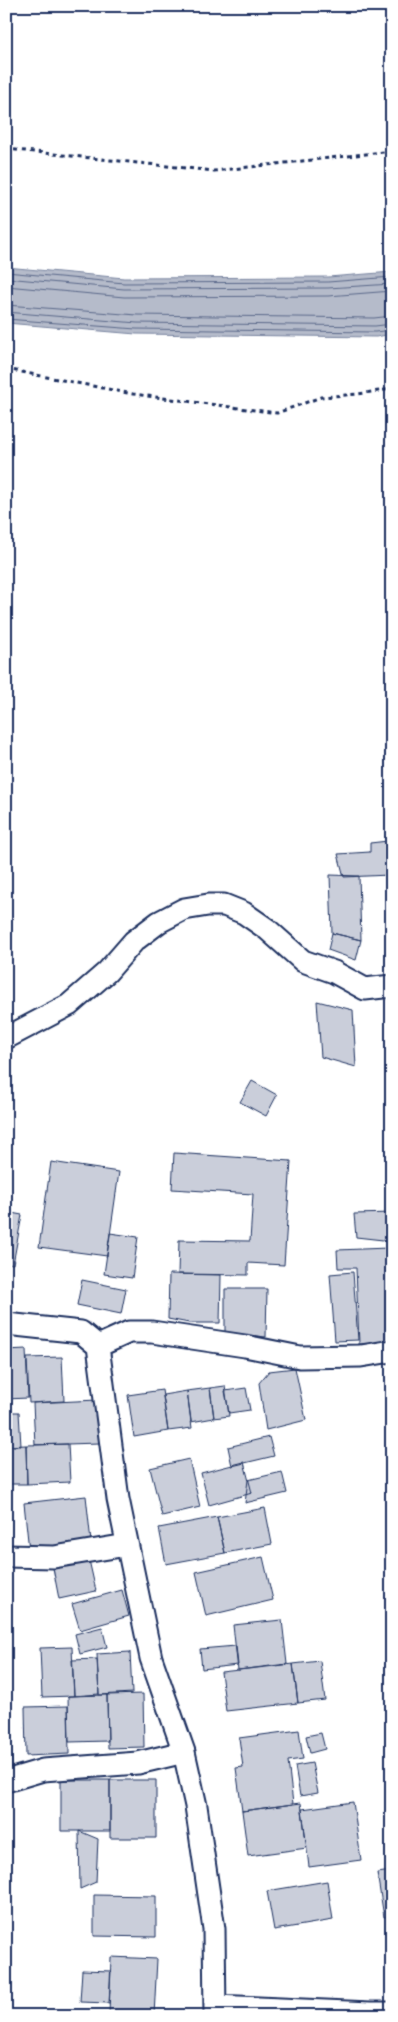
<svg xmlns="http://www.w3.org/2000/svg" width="398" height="2022" viewBox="0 0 398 2022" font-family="'Indie Flower',sans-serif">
  <rect width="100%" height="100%" fill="#fff"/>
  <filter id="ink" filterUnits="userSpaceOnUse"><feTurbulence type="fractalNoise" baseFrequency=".02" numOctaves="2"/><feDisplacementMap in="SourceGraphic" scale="10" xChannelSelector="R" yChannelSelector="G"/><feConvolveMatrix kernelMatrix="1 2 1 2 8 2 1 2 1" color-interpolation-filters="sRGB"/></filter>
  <g filter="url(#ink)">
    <!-- water -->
    <path fill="#b5bbca" stroke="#77839f" d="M6 267 124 278 328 277 392 272V334L376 337 136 334 6 323Z"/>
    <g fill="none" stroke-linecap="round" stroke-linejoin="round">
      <!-- shore -->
      <path stroke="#596789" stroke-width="1" d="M6 272 124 283 328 282 392 277
        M6 278 124 289 328 288 392 284
        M6 286 124 297 328 296 392 291
        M6 305 137 315 374 318 392 316
        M6 312 137 323 375 326 392 324
        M6 319 136 329 375 332 392 330"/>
    </g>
    <!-- building -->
    <path fill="#caceda" stroke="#1b2f5e" d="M388 841 390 875 344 877 338 854 370 852V843Z
      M330 875 359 876 361 940 332 933Z
      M332 933 361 940 356 960 328 950Z
      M317 1001 353 1010 356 1067 321 1057Z
      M252 1081 277 1095 266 1116 240 1102Z
      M174 1153 291 1161 284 1265 248 1263V1275L178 1274 179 1240 250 1241 253 1194 172 1189Z
      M51 1162 119 1172 107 1256 39 1247Z
      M6 1212 22 1215 13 1264 6 1263Z
      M392 1213V1241L356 1237 354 1214Z
      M110 1233 138 1237 132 1278 104 1274Z
      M388 1248 392 1343 359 1344 356 1268H338L337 1250Z
      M353 1272 358 1340 335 1341 330 1274Z
      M169 1274 221 1275 220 1323H189L168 1319Z
      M82 1280 126 1289 121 1314 77 1305Z
      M225 1289H267L266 1337 225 1333Z
      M26 1349 28 1398 6 1399V1350Z
      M62 1357 64 1401 29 1403 27 1358Z
      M295 1368 306 1420 266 1430 259 1383 269 1371Z
      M225 1386 229 1416 214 1418 210 1388Z
      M210 1388 214 1418 191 1422 187 1391Z
      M246 1388 250 1410 229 1413 225 1391Z
      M162 1390 168 1431 134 1437 128 1395Z
      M187 1391 192 1428 168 1431 163 1395Z
      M98 1400 99 1443 35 1445 33 1403Z
      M6 1412H19L21 1446H6Z
      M269 1437 274 1456 232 1466 228 1447Z
      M68 1444 70 1482 27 1484 26 1445Z
      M26 1445 27 1484H6V1446Z
      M189 1459 200 1507 162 1516 150 1468Z
      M244 1462 252 1493 209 1505 201 1473Z
      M282 1472 287 1493 245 1503 248 1480Z
      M86 1496 91 1542 29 1550 24 1503Z
      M265 1508 272 1544 225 1553 217 1517Z
      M217 1517 225 1553 166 1564 159 1528Z
      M263 1557 273 1600 206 1616 196 1572Z
      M89 1560 96 1591 59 1599 53 1568Z
      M122 1590 129 1616 80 1630 72 1604Z
      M282 1620 287 1664 238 1670 233 1625Z
      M102 1627 107 1647 80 1654 75 1634Z
      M236 1646 238 1665 202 1669 200 1649Z
      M72 1647 74 1696 42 1697 40 1648Z
      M130 1652 132 1693 99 1695 97 1654Z
      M97 1659 99 1694 74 1696 72 1660Z
      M320 1661 325 1700 298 1703 293 1664Z
      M293 1664 298 1703 226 1711 221 1672Z
      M143 1694 144 1747 108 1748 107 1695Z
      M107 1695 108 1741 69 1742 68 1696Z
      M68 1706 69 1754 26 1756 25 1707Z
      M6 1713H9L12 1769H6Z
      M299 1730 303 1759 288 1761 293 1804 242 1811 236 1768 243 1767 239 1738Z
      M321 1733 325 1749 310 1753 306 1736Z
      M312 1763 318 1793 300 1796 295 1766Z
      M61 1780H110V1831H61Z
      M110 1780H156V1838H110Z
      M353 1802 361 1860 309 1867 302 1809Z
      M301 1803 307 1848 248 1856 242 1811Z
      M79 1831 98 1839 96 1882 80 1889Z
      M392 1871V1916L384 1917 377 1873Z
      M327 1881 333 1920 274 1930 267 1891Z
      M94 1895 156 1896V1937L94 1936Z
      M111 1957 157 1959 154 2016 109 2015Z
      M82 1970 111 1971 109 2003 80 2002Z
      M71 2013 109 2015V2016H71Z"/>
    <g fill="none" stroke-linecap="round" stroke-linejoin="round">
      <!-- minor casing -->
      <g stroke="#1b2f5e" stroke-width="25">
        <path id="minor" d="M6 1038 69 1005 107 972 134 941 159 922 184 909 208 905H224L244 913 267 929 303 961 334 972 365 989 392 986
          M6 1324 81 1332 98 1346 118 1499 151 1658 184 1752 196 1806 214 1929 215 2016
          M98 1346 129 1332H152L245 1346 300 1357 361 1356 392 1351
          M6 1556 54 1557 127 1545
          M6 1781 43 1770 138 1763 184 1752
          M215 2006 370 2013H392"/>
      </g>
      <!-- path -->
      <path stroke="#1b2f5e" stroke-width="3" stroke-dasharray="4 4" stroke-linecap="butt" d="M6 149 214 171 392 151
        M6 369 133 394 277 413 321 397 358 394 392 389"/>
      <!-- minor -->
      <use href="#minor" stroke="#fff" stroke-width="21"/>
    </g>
  </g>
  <!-- margin -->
  <rect width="398" height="2022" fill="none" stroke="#fff" stroke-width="25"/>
  <rect x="12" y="12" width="373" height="1997" fill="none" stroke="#1b2f5e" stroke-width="2" filter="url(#ink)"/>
</svg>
